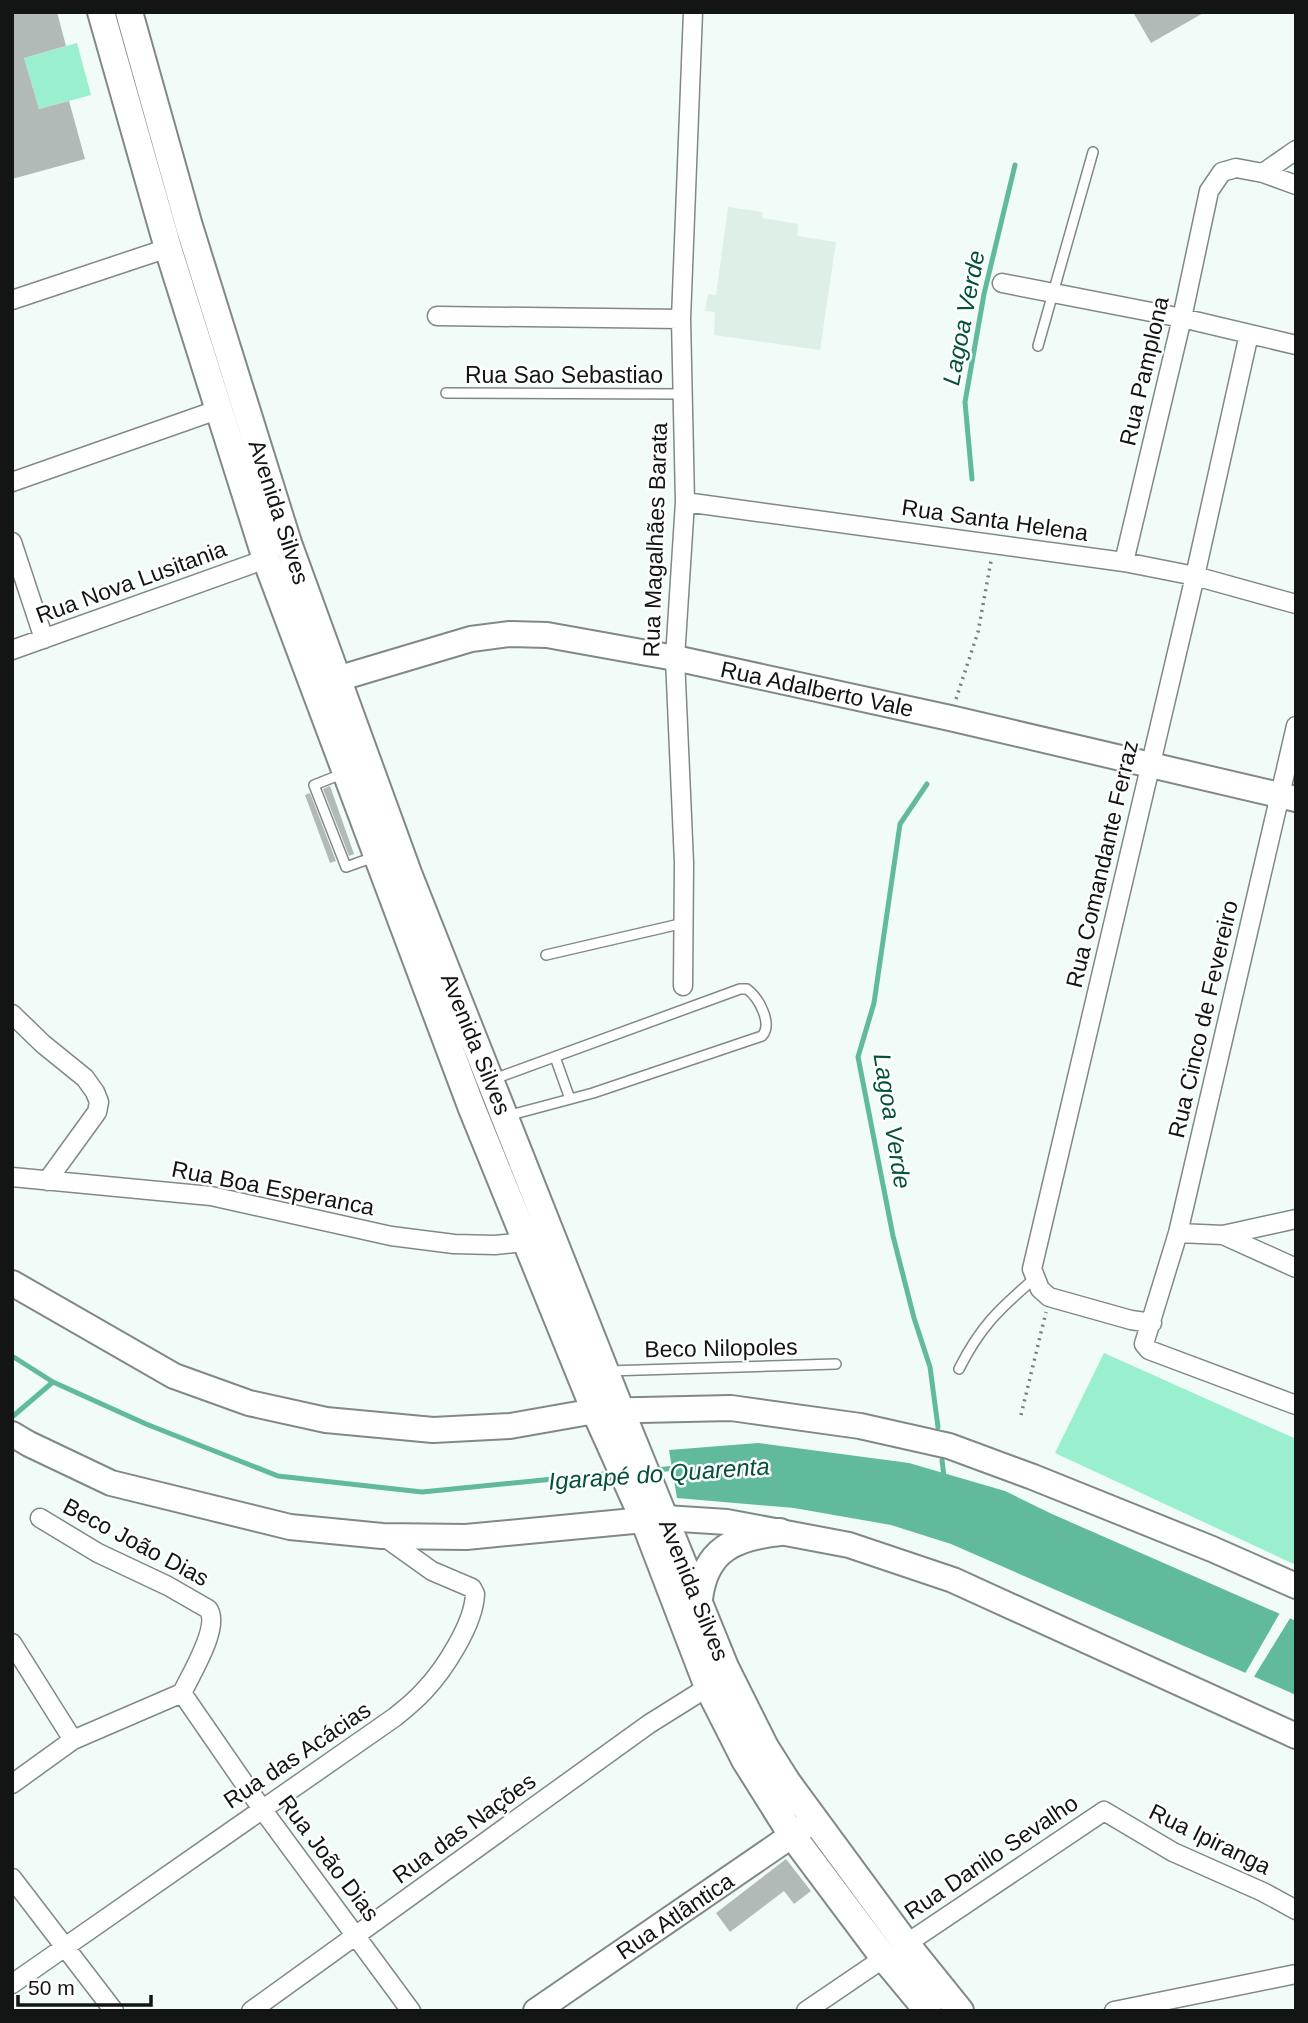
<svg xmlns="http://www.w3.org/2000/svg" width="1308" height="2023" viewBox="0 0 1308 2023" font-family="Arial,sans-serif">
  <rect width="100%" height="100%" fill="#f1fbf7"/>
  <!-- built -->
  <path fill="#ddefe7" d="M728 207 762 212 763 218 798 224 797 236 836 242 820 350 714 335 715 312 705 311 708 294 716 295Z"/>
  <!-- green -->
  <path fill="#9aefcf" d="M77 43 91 95 39 109 24 58Z
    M1104 1353 1296 1439V1565L1055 1453Z"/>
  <!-- water -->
  <path fill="#60ba9b" d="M758 1443 909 1463 1005 1491 1052 1514 1296 1621V1695L951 1544 891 1525 794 1508 677 1498 669 1450Z"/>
  <!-- pier -->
  <path fill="#f1fbf7" d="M1281 1611 1292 1615 1252 1680 1243 1677Z"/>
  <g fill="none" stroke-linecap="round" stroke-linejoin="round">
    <!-- stream -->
    <path stroke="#60ba9b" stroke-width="5" d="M972 479 965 402 984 294 1015 165
      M927 784 900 824 874 1003 858 1057 893 1236 914 1318 930 1367 938 1427
      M12 1356 53 1382 146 1424 278 1476 422 1492 614 1473
      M12 1417 53 1382
      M942 1460 944 1477
      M655 1470 677 1468"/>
  </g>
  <!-- building -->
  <path fill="#b1bab6" d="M12 12H57L66 46 24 58 39 109 69 101 85 159 12 179Z
    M1133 12H1205L1151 43Z
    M330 786 354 854 349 856 323 789Z
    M310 793 336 861 330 863 305 795Z
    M786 1859 811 1891 794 1904 784 1891 730 1932 716 1913Z"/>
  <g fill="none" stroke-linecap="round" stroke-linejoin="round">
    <!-- lane casing -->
    <g stroke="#818986" stroke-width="12">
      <path id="lane" d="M1038 346 1093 152
        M446 393 683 394
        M342 774 314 785 346 867 374 857
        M546 955 684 923
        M555 1057 570 1099
        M494 1079 740 989H747C759 998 773 1024 762 1036L593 1093 507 1116
        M959 1369C980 1327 999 1309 1034 1279
        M607 1371 836 1364"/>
    </g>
    <!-- street casing -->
    <g stroke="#818986" stroke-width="21">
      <path id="street" d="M1263 173 1296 150
        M1002 283 1182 318 1296 345
        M12 300 168 248
        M437 316 681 319
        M12 482 217 410
        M685 502 1124 562 1195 576 1296 604
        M12 542 44 639
        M1124 562 1182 318 1209 191 1222 172 1236 168 1263 173 1296 185
        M12 650 266 559
        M1296 726 1178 1233 1144 1344 1149 1350 1296 1405
        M683 986 684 863 675 658 685 502 681 319 693 12
        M12 1014 43 1044 85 1078 95 1092 99 1102 97 1112 47 1181
        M12 1177 211 1196 391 1236 454 1244 495 1245 525 1242
        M1178 1233 1223 1235 1296 1219
        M1223 1235 1296 1268
        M1152 1323 1131 1320 1049 1297 1040 1289 1032 1269 1195 576 1249 334
        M40 1518 98 1553 168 1586 208 1609C221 1626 191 1674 182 1693
        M12 1643 73 1740
        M182 1693 262 1809 411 2011
        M12 1784 73 1740 182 1693
        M12 1878 114 2011
        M906 1944 1104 1811 1173 1852 1263 1892 1296 1910
        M12 1984 395 1717C405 1709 415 1701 424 1691 444 1670 474 1624 475 1594L472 1588 432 1571 383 1536
        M251 2011 649 1724 708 1687
        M806 2011 884 1958
        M1114 2011 1296 1974"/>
    </g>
    <!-- secondary casing -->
    <g stroke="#818986" stroke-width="28">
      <path id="secondary" d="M337 679 471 639 510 634 547 635 675 658 950 718 1296 799
        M12 1283 174 1376 249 1403 326 1420 433 1430 510 1426 595 1411 731 1408 860 1426 949 1446 1033 1477 1212 1549 1296 1586
        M12 1434 29 1444 111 1483 290 1527 382 1536 466 1537 665 1518 727 1522 849 1545 953 1580 1296 1736
        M536 2011 807 1825"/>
    </g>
    <!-- primary casing -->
    <g stroke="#818986" stroke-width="30">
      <path id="primary" d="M101 12 168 248 266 559 471 1106 595 1411 644 1520 708 1687 745 1760 792 1835 884 1958 928 2011
        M129 12 189 226 288 543 408 873 621 1411 725 1667 765 1747 787 1782 906 1944 960 2011
        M699 1599C705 1549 735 1537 780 1532"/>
    </g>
    <!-- path -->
    <path stroke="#777d7a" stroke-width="3.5" stroke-dasharray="2 5" stroke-linecap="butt" d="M956 699 978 632 991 561
      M1021 1415 1046 1312"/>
    <!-- lane -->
    <use href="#lane" stroke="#fff" stroke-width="9"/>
    <!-- street -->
    <use href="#street" stroke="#fff" stroke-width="18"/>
    <!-- secondary -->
    <use href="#secondary" stroke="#fff" stroke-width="24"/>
    <!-- primary -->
    <use href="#primary" stroke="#fff" stroke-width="26"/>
  </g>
  <g text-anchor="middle" stroke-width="5" stroke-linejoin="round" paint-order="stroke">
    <!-- street labels -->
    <g font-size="23" fill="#121514" stroke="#fff">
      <text transform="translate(1144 371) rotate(-77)" y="8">Rua Pamplona</text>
      <text x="564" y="383">Rua Sao Sebastiao</text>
      <text transform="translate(279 512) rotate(72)" y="8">Avenida Silves</text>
      <text transform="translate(995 520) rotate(8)" y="8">Rua Santa Helena</text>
      <text transform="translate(655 540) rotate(-88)" y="8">Rua Magalhães Barata</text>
      <text transform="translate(131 582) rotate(-20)" y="8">Rua Nova Lusitania</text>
      <text transform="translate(817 689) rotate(12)" y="8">Rua Adalberto Vale</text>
      <text transform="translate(1102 864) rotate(-77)" y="8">Rua Comandante Ferraz</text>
      <text transform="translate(1203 1019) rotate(-77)" y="8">Rua Cinco de Fevereiro</text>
      <text transform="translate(476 1044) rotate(68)" y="8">Avenida Silves</text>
      <text transform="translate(273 1188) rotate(11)" y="8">Rua Boa Esperanca</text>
      <text transform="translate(721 1348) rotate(-1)" y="8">Beco Nilopoles</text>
      <text transform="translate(136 1542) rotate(28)" y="8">Beco João Dias</text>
      <text transform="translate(694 1590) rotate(68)" y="8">Avenida Silves</text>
      <text transform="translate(297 1755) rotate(-34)" y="8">Rua das Acácias</text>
      <text transform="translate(464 1828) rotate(-36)" y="8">Rua das Nações</text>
      <text transform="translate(1210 1839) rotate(26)" y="8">Rua Ipiranga</text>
      <text transform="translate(991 1857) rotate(-34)" y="8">Rua Danilo Sevalho</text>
      <text transform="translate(329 1858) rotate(53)" y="8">Rua João Dias</text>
      <text transform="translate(675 1916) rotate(-34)" y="8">Rua Atlântica</text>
    </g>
    <!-- water labels -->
    <g font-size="24" font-style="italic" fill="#02513d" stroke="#fff">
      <text transform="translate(964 318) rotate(-79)" y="8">Lagoa Verde</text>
      <text transform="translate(892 1121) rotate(81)" y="8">Lagoa Verde</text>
      <text transform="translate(659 1474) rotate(-4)" y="8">Igarapé do Quarenta</text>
    </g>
  </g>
  <!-- border -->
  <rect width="1308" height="2023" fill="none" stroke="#121514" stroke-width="28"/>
  <!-- scale -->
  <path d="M18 1995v10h133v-10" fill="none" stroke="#121514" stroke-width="3.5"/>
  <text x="28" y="1995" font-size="21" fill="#121514" stroke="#ffffff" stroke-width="5" paint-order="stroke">50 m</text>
</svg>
